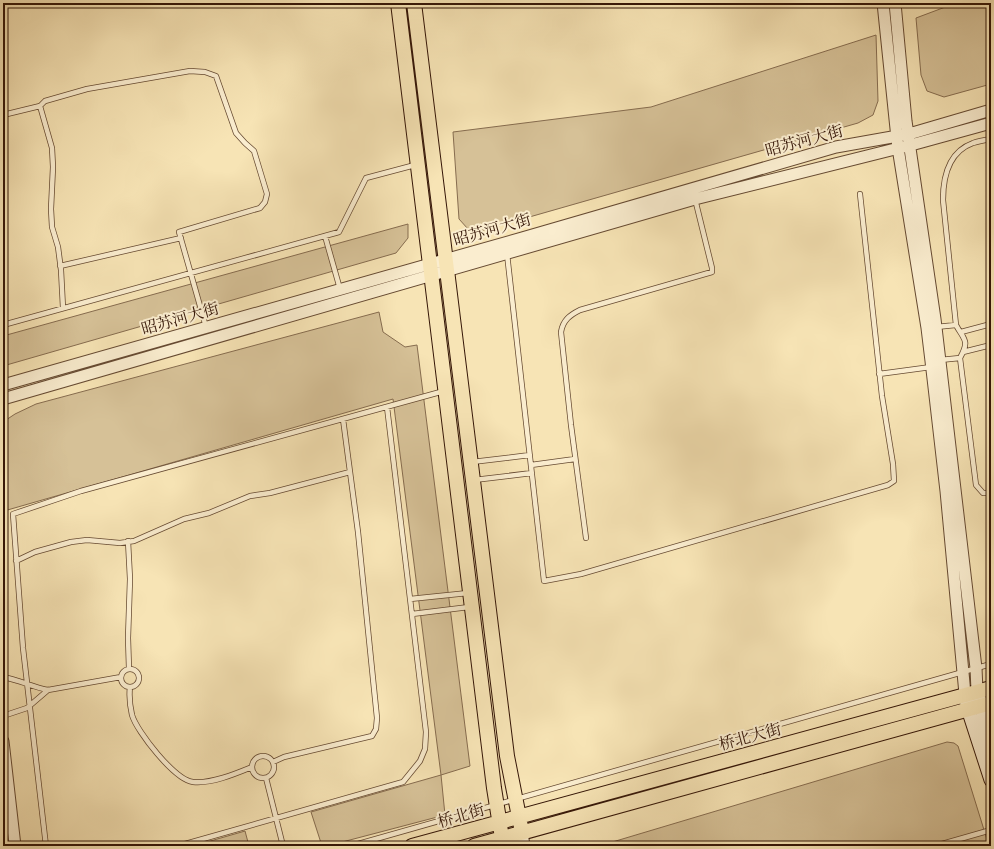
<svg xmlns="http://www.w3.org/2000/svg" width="994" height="849" viewBox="0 0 994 849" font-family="'IM FELL Great Primer','Noto Serif SC',serif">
  <rect width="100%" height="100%" fill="#f7e4b5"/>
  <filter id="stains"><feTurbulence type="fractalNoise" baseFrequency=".005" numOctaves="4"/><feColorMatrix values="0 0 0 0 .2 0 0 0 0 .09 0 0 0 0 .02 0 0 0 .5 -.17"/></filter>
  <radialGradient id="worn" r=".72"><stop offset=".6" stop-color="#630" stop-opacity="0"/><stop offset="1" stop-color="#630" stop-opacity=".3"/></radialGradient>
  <!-- green -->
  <path fill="#d6c197" stroke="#866c4f" d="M956 3H991V84L944 97 927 91 921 75 916 18Z
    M876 35 878 101 873 115 858 123 484 230 468 229 459 219 453 132 651 107Z
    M408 224V238L396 253 3 366V336Z
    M379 312 383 332 405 347 417 345 470 766 441 775 445 815 327 846H322L311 812 441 775 393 399 4 511 3 422 15 414 36 404Z
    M947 742 954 743 958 746 989 846H599Z
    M245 831 249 846H193Z"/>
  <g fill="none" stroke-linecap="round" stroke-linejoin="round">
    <!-- service casing -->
    <g stroke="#664a32" stroke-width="6">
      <path id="service" d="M3 115 40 106
        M991 139C985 140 979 141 973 143 948 152 943 177 943 200L956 325C964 340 970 340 960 358L976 485 983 493H991
        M325 236 340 289
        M507 254 544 581 581 574 888 485 894 481 893 464 882 396 860 194
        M60 266 181 238
        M63 308 61 270 58 247 52 227 51 209 53 167 52 148 40 106 45 101 87 89 190 71 205 72 216 76 236 133 245 143 254 151 267 194 265 202 260 208 179 232 206 327
        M3 325 339 232 366 178 415 165
        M936 327 956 325
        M961 332 991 324
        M963 352 991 345
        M940 360 960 358
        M879 374 931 367
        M472 462 530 455
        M531 465 575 459
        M474 480 532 473
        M586 538 571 425 561 332C563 320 570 315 580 310L712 272V268L695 199
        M128 541 130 579 128 638 129 669
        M16 561 35 552 71 542 87 540 120 543 134 541 184 519 209 513 250 496 270 493 350 472
        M410 599 468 593
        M412 614 469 607
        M121 678a9 9 0 1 1 18 0a9 9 0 1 1-18 0Z
        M3 677C19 680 33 687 48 690L121 677
        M130 687C129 695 130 706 132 715 137 732 175 780 193 782 211 784 235 774 252 767
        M3 716 27 708 48 690
        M252 767a11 11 0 1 1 22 0a11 11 0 1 1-22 0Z
        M273 762 284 757 372 736 376 729 377 718 358 532 343 419
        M266 778 283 846
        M46 846 23 648 13 514 81 491 444 391
        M178 846 403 782 420 761 425 749 426 732 387 407
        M351 846 991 664
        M935 846 991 830"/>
    </g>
    <!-- tertiary casing -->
    <g stroke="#664a32" stroke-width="13">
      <path id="tertiary" d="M883 3 898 148 927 328 931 361 946 491 965 694
        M895 3 906 121 935 319 976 668 977 691
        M3 385 522 238 836 147 909 134 991 110
        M3 399 695 199 911 145 991 123
        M3 741 15 846
        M522 832 524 846"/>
    </g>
    <!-- secondary casing -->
    <g stroke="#351607" stroke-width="15">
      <path id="secondary" d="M965 694 968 709 991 780
        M978 695 991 742"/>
    </g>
    <!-- primary casing -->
    <g stroke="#351607" stroke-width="16">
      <path id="primary" d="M398 3 494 788 502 838
        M414 3 507 756 522 832
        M412 846 991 688
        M474 846 991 703"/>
    </g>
    <!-- service -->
    <use href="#service" stroke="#faedcf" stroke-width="4.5"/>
    <!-- tertiary -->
    <use href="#tertiary" stroke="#faedcf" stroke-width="11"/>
    <!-- secondary -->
    <use href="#secondary" stroke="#faedcf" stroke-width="13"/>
    <!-- primary -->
    <use href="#primary" stroke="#f7e4b5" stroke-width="14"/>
  </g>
  <g text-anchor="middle" stroke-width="4" stroke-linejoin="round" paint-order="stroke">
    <!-- street labels -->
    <g font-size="16" fill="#351607" stroke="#faedcf">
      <text transform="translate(804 140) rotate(-15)" y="6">昭苏河大街</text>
      <text transform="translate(492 229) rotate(-16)" y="6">昭苏河大街</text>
      <text transform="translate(180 318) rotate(-16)" y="6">昭苏河大街</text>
      <text transform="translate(750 736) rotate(-15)" y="6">桥北大街</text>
      <text transform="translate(461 815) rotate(-16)" y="6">桥北街</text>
    </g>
  </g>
  <!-- margin -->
  <rect width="994" height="849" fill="none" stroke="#f7e4b5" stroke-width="16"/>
  <rect x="4" y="4" width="986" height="841" fill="none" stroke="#351607" stroke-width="2"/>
  <rect x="8" y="8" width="978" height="833" fill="none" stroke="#351607"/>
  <rect width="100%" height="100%" filter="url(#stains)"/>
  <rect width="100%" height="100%" fill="url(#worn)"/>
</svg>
